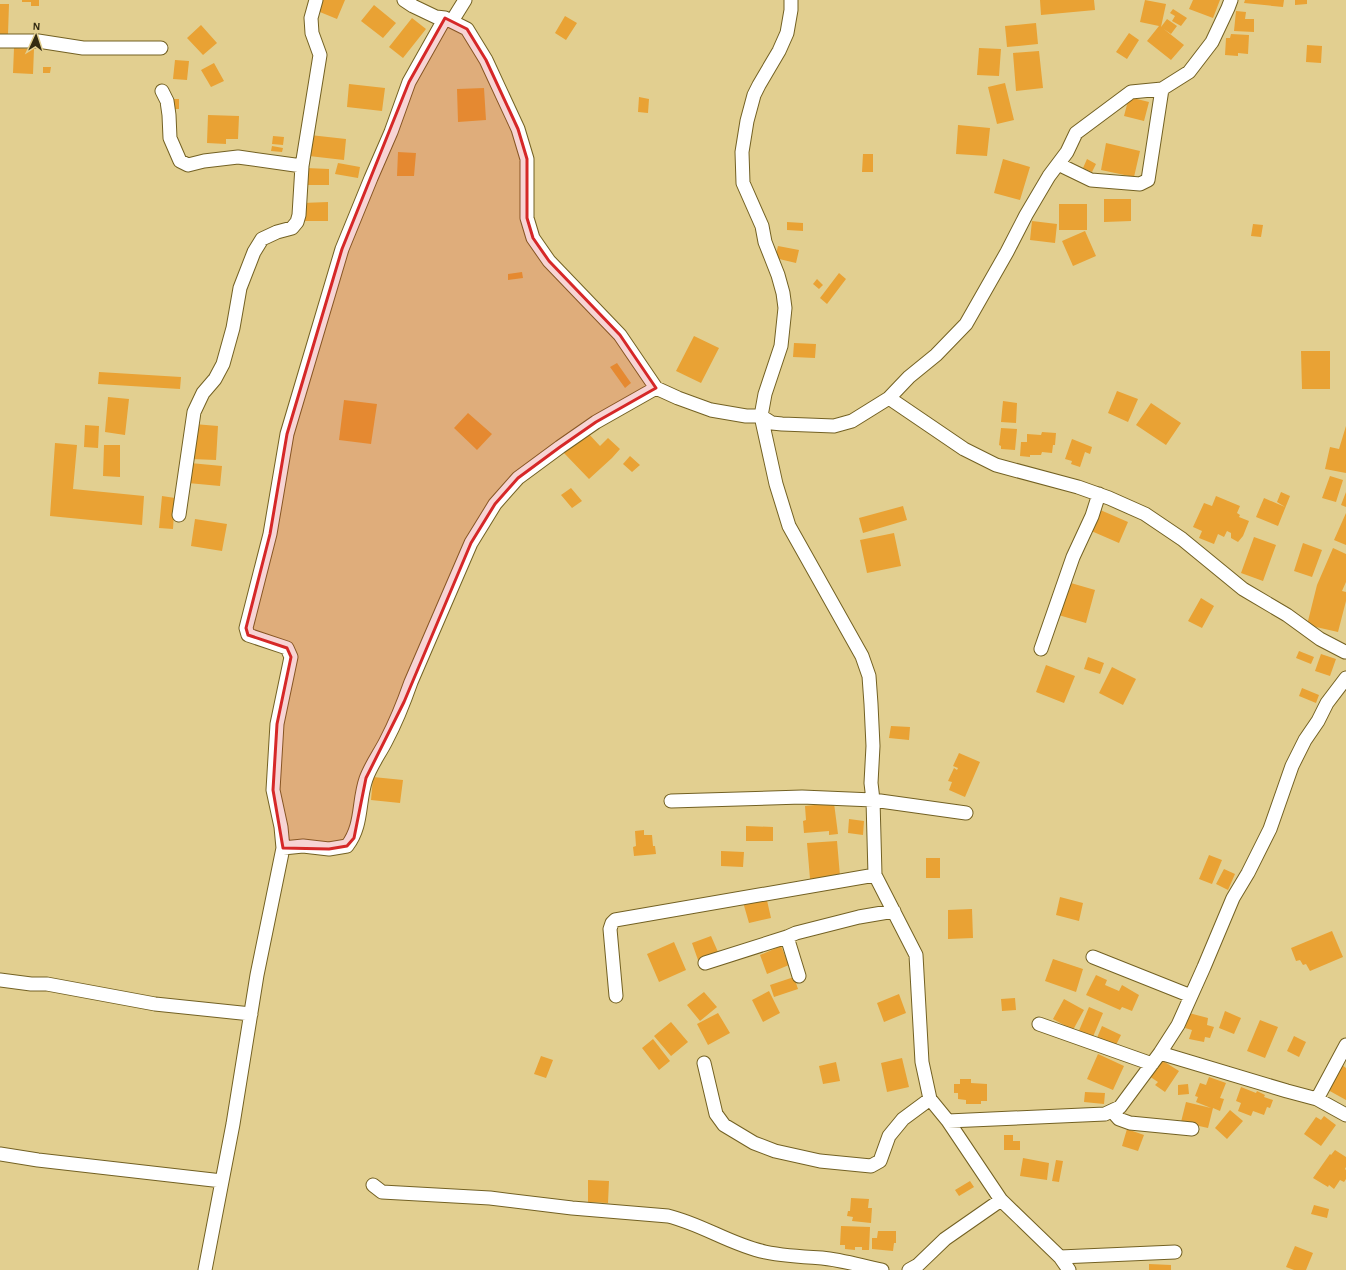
<svg xmlns="http://www.w3.org/2000/svg" width="1346" height="1270" viewBox="0 0 1346 1270" font-family="'Alegreya Sans',sans-serif">
  <rect width="100%" height="100%" fill="#e2cf90"/>
  <!-- building -->
  <path fill="#e9a234" d="M22 0H39V6H31V2H22Z
    M320 0H345L337 19 315 10Z
    M1040 0H1094L1095 10 1041 15Z
    M1145 0 1166 4 1161 27 1160 26 1184 45 1171 60 1147 41 1159 26 1140 22Z
    M1193 0H1220L1213 18 1189 9Z
    M1245 0H1284L1283 7 1244 3Z
    M1295 0H1307V4L1295 5Z
    M0 4H9L8 34H0Z
    M374 5 396 23 383 38 361 21Z
    M1173 9 1187 18 1181 26 1172 21 1175 16 1170 13Z
    M1236 11 1246 12 1245 19H1254V32L1234 31Z
    M565 16 577 23 566 40 555 33Z
    M412 18 426 29 403 58 389 47Z
    M1167 19 1177 26 1171 34 1161 27Z
    M1036 23 1038 44 1007 47 1005 26Z
    M201 25 217 43 203 55 187 38Z
    M1129 33 1139 40 1127 59 1116 52Z
    M1231 34 1249 35 1248 54 1238 53V56L1225 55 1226 38H1230Z
    M1307 45 1322 46 1321 63 1306 62Z
    M14 48 34 49 33 74 13 73Z
    M979 48 1001 49 999 76 977 75Z
    M1039 51 1043 88 1016 91 1013 53Z
    M175 60 189 61 187 80 173 79Z
    M214 63 224 81 211 87 201 70Z
    M43 67H51L50 73H43Z
    M1005 83 1014 120 997 124 988 87Z
    M349 84 385 88 382 111 347 107Z
    M484 88 486 120 458 122 457 89Z
    M639 97 649 99 648 113 638 112Z
    M1129 97 1149 102 1144 121 1124 116Z
    M172 99H179V109H172Z
    M208 115 239 116 238 139H226V144L207 143Z
    M958 125 990 128 987 156 956 154Z
    M310 135 346 139 344 160 309 156Z
    M273 136 284 137 283 145 272 144Z
    M1106 143 1140 151 1134 177 1101 170Z
    M272 146 283 148 282 152 271 151Z
    M398 152 416 153 414 176H397Z
    M863 154H873V172H862Z
    M1003 159 1030 167 1020 200 994 193Z
    M1087 159 1096 164 1092 172 1083 168Z
    M338 163 360 167 358 178 335 174Z
    M306 168 329 169V185H306Z
    M1104 199H1131V221L1104 222Z
    M328 202V221H303L302 203Z
    M1059 204H1087V230H1059Z
    M1032 221 1057 224 1055 243 1030 240Z
    M787 222 803 223V231L787 230Z
    M1253 224 1263 225 1261 237 1251 236Z
    M1085 231 1096 256 1073 266 1062 241Z
    M778 246 799 250 796 263 775 258Z
    M522 272 523 278 508 280V274Z
    M839 273 846 279 827 304 820 298Z
    M817 279 823 285 819 289 813 284Z
    M694 336 719 348 701 383 676 371Z
    M794 343 816 344 815 358 793 357Z
    M1301 351H1330V389H1302Z
    M617 363 631 383 625 388 610 367Z
    M99 372 181 377 180 389 98 384Z
    M1117 391 1138 399 1128 422 1108 413Z
    M108 397 129 399 125 435 105 432Z
    M344 400 377 404 371 444 339 440Z
    M1003 401 1017 403 1016 423 1001 422Z
    M1151 403 1181 423 1166 445 1136 425Z
    M468 413 492 434 477 450 454 428Z
    M194 424 218 426 216 460 191 459Z
    M85 425 99 426 98 448 84 447Z
    M1346 426V473L1325 469 1330 447 1339 449Z
    M1001 428 1017 429 1015 450 1001 449V446L999 445Z
    M587 432 600 446 608 438 620 449 612 458 589 479 564 453Z
    M1042 432 1056 433 1055 445H1053L1052 453 1042 452 1041 455H1030V457L1020 456 1021 442H1027V434L1041 435Z
    M1072 439 1092 447 1090 454 1085 452 1080 467 1071 464 1072 461 1065 459Z
    M55 443 77 445 73 489 144 496 142 525 50 516Z
    M104 445H120V477L103 476Z
    M630 456 640 465 632 472 623 464Z
    M190 463 222 466 220 486 188 483Z
    M1330 476 1343 480 1336 502 1322 498Z
    M571 488 582 501 572 508 561 495Z
    M1281 492 1290 496 1278 526 1256 517 1264 498 1285 507 1277 502Z
    M1346 492V507L1341 505Z
    M162 496 175 498 173 529 159 528Z
    M1216 496 1240 506 1237 513 1240 515 1239 517 1249 521 1243 536 1238 542 1231 538V533L1227 531 1224 537 1218 534 1214 544 1199 538 1202 531 1193 527 1204 503 1212 506Z
    M903 506 907 520 863 533 859 518Z
    M1098 509 1128 522 1119 543 1089 530Z
    M1346 513V545L1334 540Z
    M195 519 227 524 222 551 191 546Z
    M894 533 901 566 867 573 860 540Z
    M1254 537 1276 545 1263 581 1241 573Z
    M1303 543 1322 550 1312 577 1294 571Z
    M1333 548 1346 554V582L1342 591 1346 592V601L1338 632 1307 625 1317 585Z
    M1064 581 1095 590 1086 623 1055 614Z
    M1201 598 1214 606 1202 628 1188 621Z
    M1299 651 1314 657 1311 664 1296 658Z
    M1321 654 1336 659 1330 676 1315 671Z
    M1088 657 1104 663 1100 674 1084 669Z
    M1046 665 1075 676 1064 703 1036 692Z
    M1112 667 1136 679 1123 705 1099 693Z
    M1302 688 1319 695 1316 703 1299 696Z
    M891 726 910 727 909 740 889 738Z
    M959 753 980 762 965 797 949 790 952 782 948 781 954 768 957 770 958 768 953 766Z
    M373 777 403 780 400 803 371 800Z
    M834 803 838 834 829 835V831L804 833 803 821 806 820 805 806Z
    M849 819 864 821 863 835 848 833Z
    M746 826 773 827V841H746Z
    M644 830V835H652L653 846H655L656 854 634 856 633 847 636 846 635 831Z
    M837 841 840 876 810 879 807 843Z
    M721 851 744 852 743 867 721 866Z
    M1209 855 1222 860 1212 884 1199 879Z
    M926 858H940V878H926Z
    M1224 869 1235 874 1228 890 1216 884Z
    M766 896 771 918 749 923 743 902Z
    M1060 897 1083 903 1079 921 1056 915Z
    M972 909 973 938 948 939V910Z
    M1332 931 1343 957 1310 971 1306 964 1303 965 1300 960 1296 961 1291 948Z
    M711 936 718 952 698 960 692 943Z
    M674 942 686 970 659 982 647 954Z
    M781 946 789 965 767 974 760 955Z
    M1053 959 1083 969 1076 992 1045 981Z
    M1096 975 1107 980 1105 985 1119 991 1122 985 1139 995 1132 1011 1122 1007 1120 1010 1086 995Z
    M794 977 798 989 774 997 770 985Z
    M769 991 780 1013 763 1022 752 1000Z
    M704 992 717 1007 700 1021 687 1005Z
    M899 994 906 1013 884 1022 877 1003Z
    M1015 998 1016 1010 1002 1011 1001 999Z
    M1064 999 1084 1010 1073 1030 1053 1019Z
    M1089 1007 1103 1013 1092 1039 1078 1033Z
    M1225 1011 1241 1018 1234 1034 1219 1028Z
    M718 1013 730 1033 708 1045 697 1024Z
    M1189 1013 1208 1018 1207 1025 1214 1027 1210 1038 1205 1037 1204 1042 1189 1039 1192 1030 1185 1028Z
    M1260 1020 1278 1027 1265 1058 1247 1051Z
    M671 1022 688 1042 671 1056 654 1036Z
    M1102 1026 1121 1035 1114 1049 1096 1040Z
    M1294 1036 1306 1042 1299 1057 1287 1051Z
    M653 1039 670 1061 659 1070 642 1048Z
    M1098 1054 1124 1066 1113 1090 1087 1079Z
    M541 1056 553 1060 546 1078 534 1074Z
    M902 1058 909 1087 887 1092 881 1063Z
    M1160 1059 1179 1071 1165 1092 1155 1085 1158 1082 1149 1076Z
    M836 1062 840 1081 823 1084 819 1066Z
    M1342 1065 1346 1068V1100L1328 1090Z
    M1209 1077 1226 1083 1220 1098 1224 1099 1220 1111 1213 1108 1208 1128 1181 1122 1186 1102 1211 1108 1196 1102 1198 1097 1195 1096 1200 1083 1206 1085Z
    M960 1079H971V1083L987 1084V1101H981V1104H966V1100L958 1099V1093H954V1084H960Z
    M1188 1084 1189 1094 1178 1095V1085Z
    M1241 1087 1256 1093 1257 1091 1265 1095 1264 1097 1273 1100 1270 1108 1267 1107 1264 1115 1253 1111 1251 1116 1238 1111 1241 1103 1236 1101Z
    M1085 1092 1105 1093 1104 1104 1084 1102Z
    M1230 1110 1243 1121 1227 1139 1215 1128Z
    M1324 1116 1336 1125 1321 1146 1304 1134 1316 1117 1321 1120Z
    M1127 1129 1144 1135 1138 1151 1122 1146Z
    M1004 1135H1013V1141H1020V1150H1004Z
    M1335 1150 1346 1157V1167L1345 1169 1346 1170V1179L1344 1182 1340 1180 1334 1189 1329 1185 1328 1187 1313 1178 1330 1154 1331 1155Z
    M1023 1158 1049 1163 1047 1180 1020 1176Z
    M1056 1160 1063 1161 1059 1182 1052 1181Z
    M588 1180 609 1181 608 1203 588 1202Z
    M970 1181 974 1187 959 1196 955 1190Z
    M851 1198 869 1199 868 1208H872L871 1223 852 1221 853 1217 847 1216 848 1211H850Z
    M1314 1205 1329 1209 1327 1218 1311 1214Z
    M841 1226 870 1227 869 1250H862V1247H855V1250L845 1249V1245H840Z
    M878 1231H896V1243H894L893 1251 872 1249V1238H877Z
    M1295 1246 1313 1253 1306 1270H1294L1286 1267Z
    M1149 1264 1171 1265V1270H1149Z"/>
  <g fill="none" stroke-linecap="round" stroke-linejoin="round">
    <!-- minor casing -->
    <g stroke="#736123" stroke-width="15">
      <path id="minor" d="M404 0 413 6 436 17 445 18 467 29 486 60 518 129 527 159V218L533 238 549 261 620 335 656 388 678 398 711 410 746 416H761L772 423 782 424 834 426 852 421 889 398 909 377 936 355 966 324 1007 252 1026 215 1049 176 1067 152 1076 133 1131 92 1162 89 1189 72 1212 42 1228 8 1231 0
        M791 0V10L787 33 779 51 759 85 754 95 747 121 742 152 743 183 762 226 765 242 778 275 783 293 785 308 781 346 765 394 761 416 776 484 789 526 862 656 869 676 871 704 873 746 871 783 873 800 875 875 916 955 922 1062 930 1099 948 1121 1001 1200 1060 1257 1069 1270
        M452 21 465 0
        M0 41H38L83 48H161
        M162 91 167 101 169 115 170 138 180 161 188 165 204 161 238 157 302 166
        M1058 164 1091 180 1140 184 1148 180 1162 89
        M889 398 964 449 996 465 1078 487 1109 498 1145 514 1182 539 1243 589 1287 615 1320 639 1345 652
        M179 515 194 412 203 393 215 379 223 364 233 328 240 288 254 252 262 239 277 232 292 228 297 222 299 215 302 166 320 55 312 33 311 18 316 0
        M1041 649 1073 557 1092 516 1099 494
        M671 801 802 797 873 800 966 813
        M283 848 281 827 273 790 277 724 291 657 287 648 248 635 246 628 270 534 287 434 342 249 371 178 391 132 409 82 445 18
        M787 937 799 976
        M1093 957 1191 996
        M705 963 787 937 796 933 859 917 894 911
        M0 980 31 984H47L155 1004 251 1014
        M616 996 610 929 612 923 615 920 875 875
        M1039 1024 1152 1064
        M1160 1053 1287 1091 1317 1099 1346 1115
        M704 1063 716 1114 724 1125 754 1143 775 1151 820 1161 871 1166 880 1161 889 1136 903 1119 930 1099
        M1317 1099 1346 1045
        M1112 1111 1119 1119 1130 1123 1192 1129
        M948 1121 1105 1114 1120 1107 1160 1053 1178 1025 1204 967 1233 898 1248 873 1270 829 1292 766 1305 740 1318 721 1327 703 1346 678
        M0 1154 38 1160 222 1181
        M373 1185 382 1192 490 1198 572 1208 668 1216C702 1224 731 1245 765 1252 784 1256 803 1257 822 1258 842 1260 862 1266 882 1270
        M1060 1257 1175 1252
        M205 1270 233 1124 257 975 283 848 303 846 329 849 347 846C363 825 358 802 366 779 371 765 380 753 386 741 396 722 404 702 411 682L471 543 495 504 518 478 560 447 596 422 656 388
        M909 1270 918 1265 945 1239 1001 1200"/>
    </g>
    <!-- minor -->
    <use href="#minor" stroke="#fff" stroke-width="13"/>
  </g>
  <!-- marked area -->
  <path fill="#d62828" fill-opacity="0.2" stroke="#d62828" stroke-width="3" stroke-linejoin="round" d="M445 18 467 29 486 60 518 129 527 159V218L533 238 549 261 620 335 656 388 596 422 560 447 518 478 495 504 471 543 404 702 366 778 354 838 347 846 329 849 283 848 273 790 277 724 291 657 287 648 248 635 246 628 270 534 287 434 342 249 409 82Z"/>
  <!-- north arrow -->
  <g transform="translate(36 36) rotate(3)" stroke="#e2cf90" stroke-width="3" paint-order="stroke">
  <path d="M0-3L7 15L0 10L-7 15Z" fill="#322a11"/>
  <text y="-6" font-size="11" font-weight="bold" text-anchor="middle" fill="#322a11">N</text>
  </g>
</svg>
